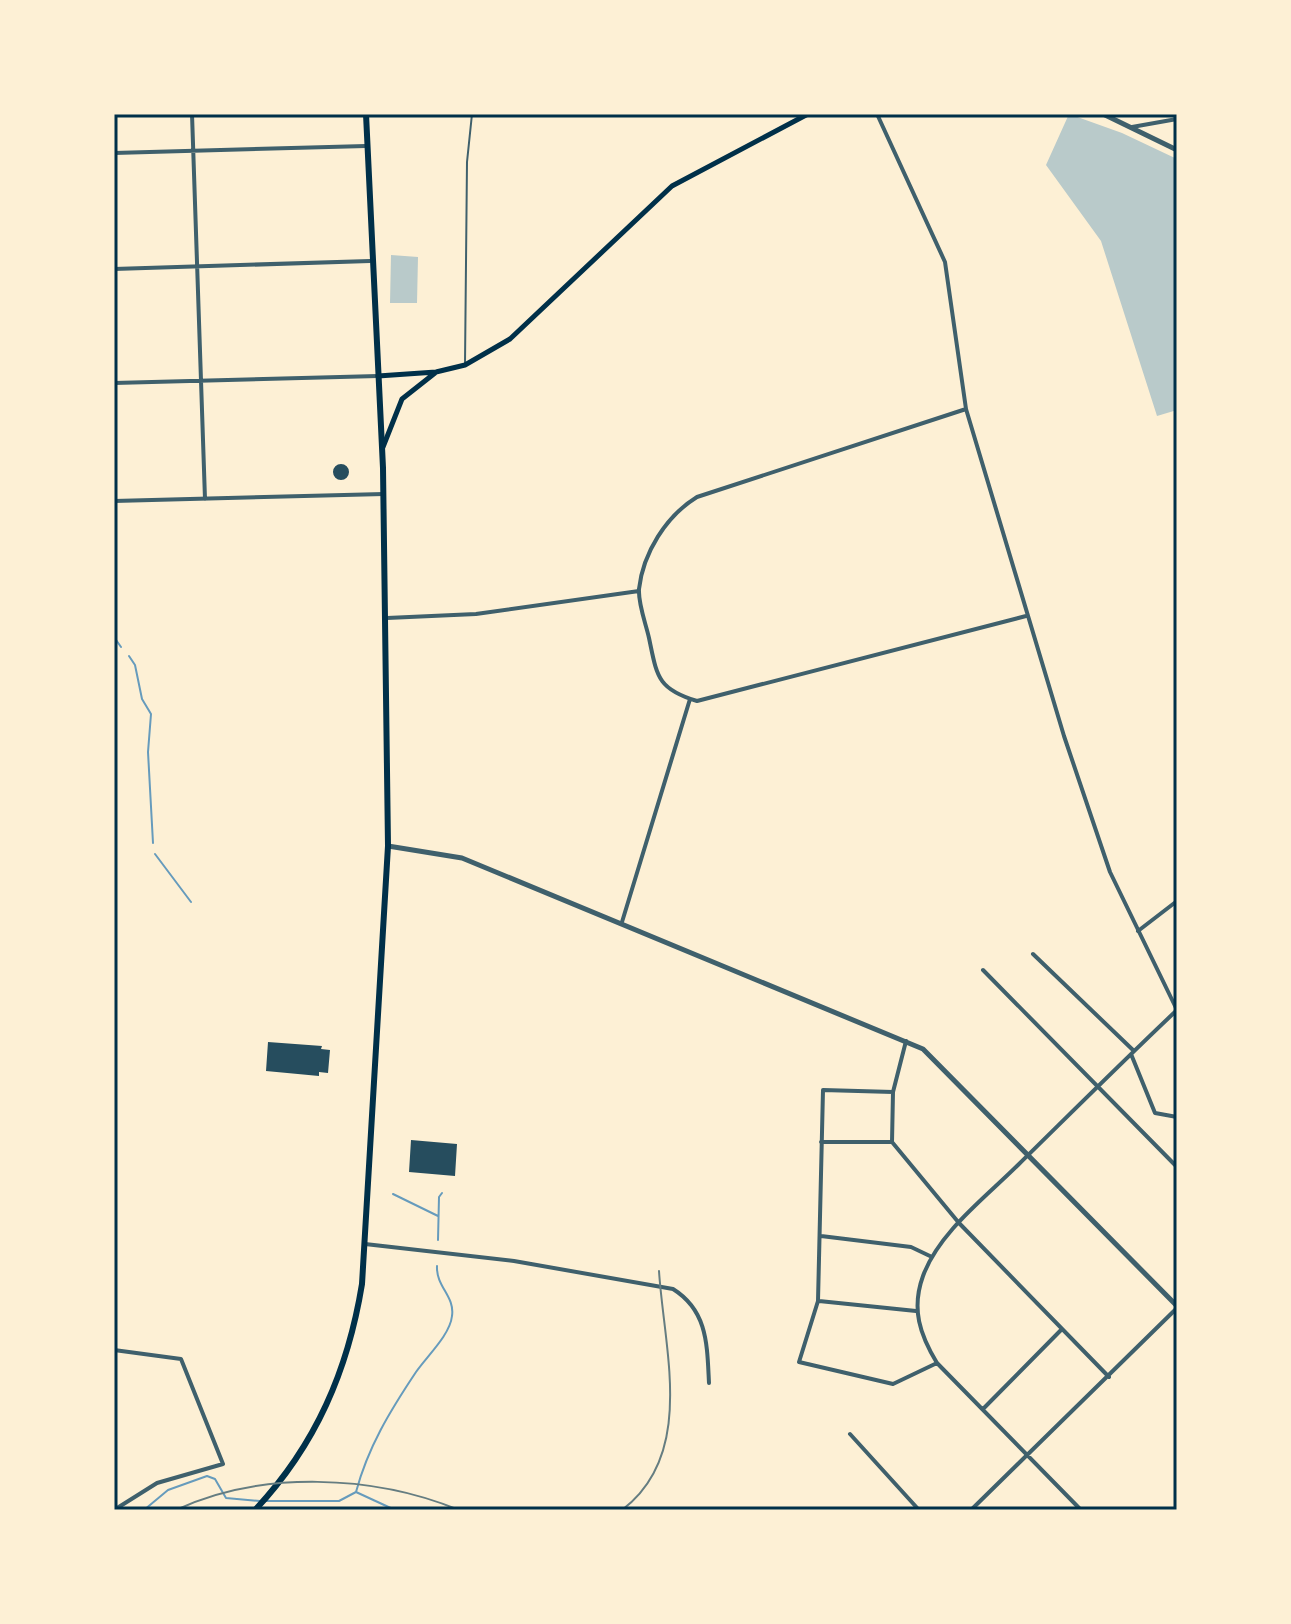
<svg xmlns="http://www.w3.org/2000/svg" width="1291" height="1624" viewBox="0 0 1291 1624" font-family="Ubuntu,sans-serif">
  <rect width="100%" height="100%" fill="#fdf0d5"/>
  <!-- green -->
  <path fill="#b9caca" d="M1069 114 1122 133 1177 159V410L1157 416 1101 241 1046 165Z
    M391 255 418 257 417 303H390Z"/>
  <g fill="none" stroke-linecap="round" stroke-linejoin="round">
    <!-- stream -->
    <path stroke="#669bbc" stroke-width="2" d="M114 637 121 647
      M129 656 135 665 142 699 151 714 148 752 153 843
      M155 854 191 902
      M393 1194 438 1216
      M438 1240 439 1197 442 1193
      M356 1492 395 1510
      M266 1501H339L356 1492C368 1447 390 1411 416 1372 427 1356 450 1335 452 1316 455 1296 436 1287 437 1266
      M144 1510 168 1490 207 1476 215 1479 226 1498 260 1501
      M464 1510H472"/>
  </g>
  <!-- building -->
  <path fill="#264d5e" d="M333 472a8 8 0 1 1 16 0a8 8 0 1 1-16 0Z
    M268 1042 322 1046 321 1049 330 1050 328 1073 319 1072V1076L266 1071Z
    M411 1140 457 1144 455 1176 409 1172Z"/>
  <g fill="none" stroke-linecap="round" stroke-linejoin="round">
    <!-- service -->
    <path stroke="#3f606c" stroke-width="2" d="M465 364 467 162 472 114"/>
    <!-- minor -->
    <path stroke="#3f606c" stroke-width="4" d="M192 114 205 499
      M877 114 945 262 966 409 1064 736 1110 872 1177 1010
      M1132 127 1177 119
      M114 153 366 146
      M114 269 370 261
      M114 383 378 376
      M966 409 697 497C666 516 643 553 639 589 638 604 646 624 649 638 657 676 657 689 697 701L1026 616
      M114 501 384 494
      M387 618 476 614 639 591
      M622 922 690 699
      M1138 931 1177 901
      M1033 954 1134 1051
      M983 970 1177 1167
      M906 1041 893 1092 892 1142 959 1223 1109 1377
      M1131 1054 1155 1113 1177 1117
      M893 1092 823 1090 818 1301 799 1362 893 1384 937 1363
      M821 1142H892
      M821 1236 911 1247 932 1257
      M365 1244 514 1261 673 1289C708 1311 707 1345 709 1383
      M819 1301 916 1311
      M114 1350 181 1359 223 1464 157 1483 114 1510
      M983 1409 1062 1329
      M850 1434 919 1510
      M971 1510 1177 1308
      M1081 1510 937 1363C920 1335 911 1309 923 1276 939 1232 986 1197 1018 1165 1071 1113 1123 1061 1177 1010"/>
    <!-- tertiary -->
    <path stroke="#3f606c" stroke-width="5" d="M1103 114 1177 150
      M388 846 462 858 923 1049 1177 1306"/>
    <!-- secondary -->
    <path stroke="#003049" stroke-width="5" d="M378 376 436 372 465 365 510 339 672 186 808 114
      M383 447 402 399 435 373"/>
    <!-- primary -->
    <path stroke="#003049" stroke-width="6" d="M255 1510C316 1445 348 1370 362 1284L388 846 383 468 366 114"/>
    <!-- rail -->
    <path stroke="#657d81" stroke-width="2" d="M176 1510C261 1470 374 1475 459 1510
      M622 1510C696 1454 664 1350 659 1271"/>
  </g>
  <!-- border -->
  <rect width="1291" height="1624" fill="none" stroke="#fdf0d5" stroke-width="232"/>
  <rect x="116" y="116" width="1059" height="1392" fill="none" stroke="#003049" stroke-width="3"/>
</svg>
